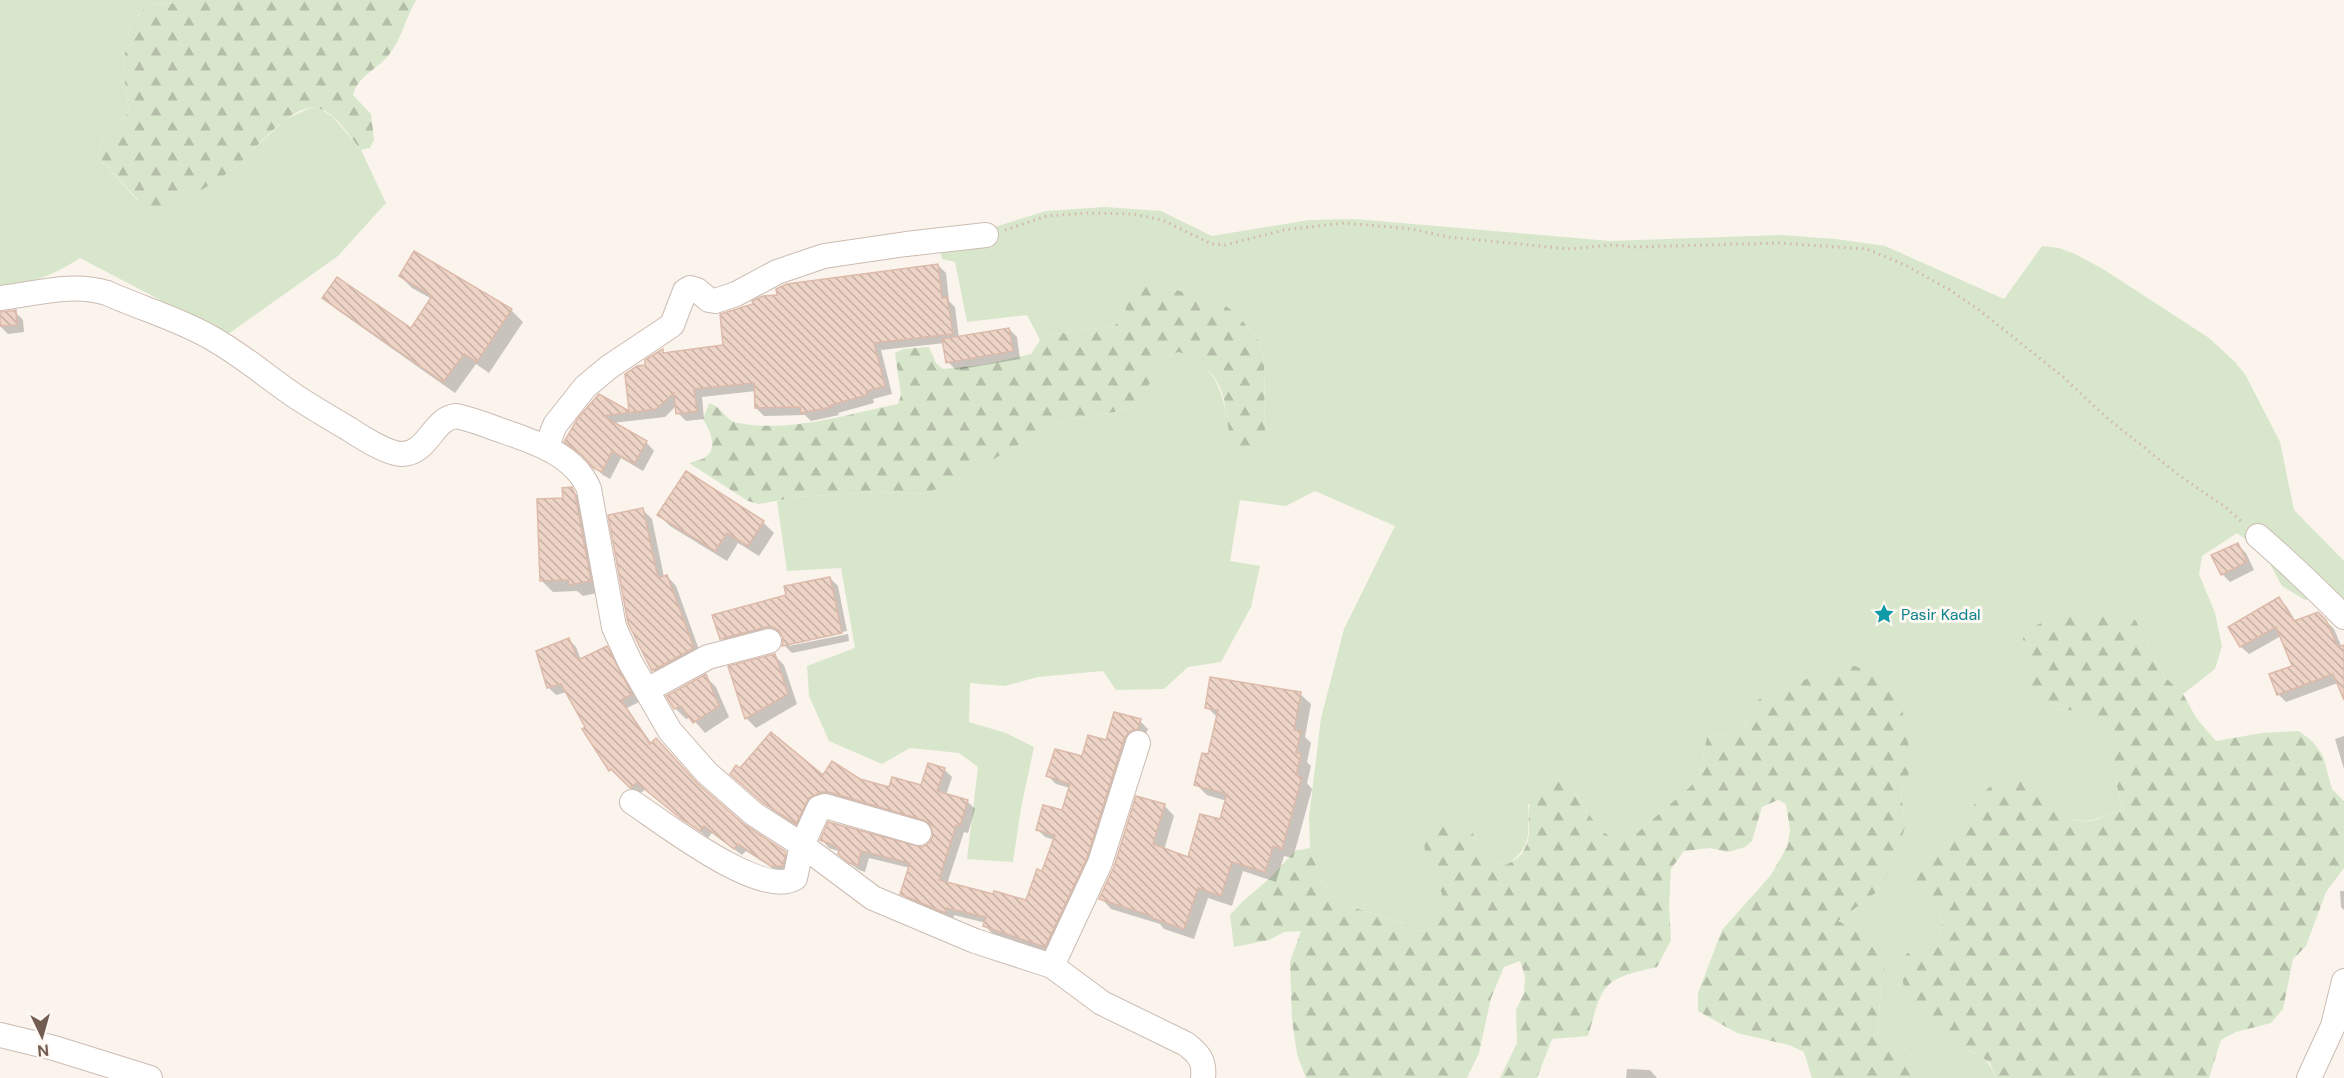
<svg xmlns="http://www.w3.org/2000/svg" width="2344" height="1078" viewBox="0 0 2344 1078" font-family="'DM Sans',sans-serif">
  <defs>
    <pattern id="forest-firs" width="22" height="20" patternUnits="userSpaceOnUse" patternTransform="scale(1.5)"><rect width="22" height="20" fill="#d8e7cc"/><path d="M5 1l3.5 6h-7zM16 11l3.5 6h-7z" fill="#b4bea8"/></pattern>
    <pattern id="building-back-hatch" width="6" height="6" patternUnits="userSpaceOnUse" patternTransform="scale(1.5)"><rect width="6" height="6" fill="#edd4c7"/><path d="M-1 5l2 2M0 0l6 6M5-1l2 2" fill="none" stroke="#c4afa4"/></pattern>
  </defs>
  <rect width="100%" height="100%" fill="#faf4ec"/>
  <!-- grass -->
  <path fill="#d8e7cc" d="M0 0H188L181 3 149 4 130 23 123 66 129 113 103 138 97 155 138 201 230 171 286 119 310 108H319L333 117 361 150 386 203 338 256 227 335 80 258C52 276 34 283 0 285Z
    M1105 207 1161 211 1212 236 1309 220 1355 219 1610 241 1780 235 1836 239 1885 246 2004 299 2042 246 2059 248 2075 254 2103 269 2209 338 2235 362 2245 374 2280 442 2294 510 2344 561V602L2337 597 2305 600 2282 586 2264 553 2237 533 2202 556 2199 574 2215 613 2222 646 2215 669 2183 694 2164 676 2136 621 2055 709C2063 710 2075 709 2083 711 2117 722 2111 784 2124 810 2113 811 2107 816 2096 819 2084 823 2073 820 2061 817L2042 787 1981 795 1949 840 1922 865V897L1936 907 1943 922 1937 938 1906 954 1960 1048C1981 1054 1988 1058 1996 1078H1913L1915 1068 1910 1052 1877 1035C1881 1013 1878 991 1885 969L1837 921 1878 891 1905 828 1901 792 1908 777 1804 680C1761 692 1762 691 1743 731L1707 737 1700 773 1690 787 1630 839H1614L1599 829 1568 783 1528 805C1528 835 1533 847 1506 865L1491 859 1471 831 1426 863 1442 894 1435 929 1417 931 1402 923 1349 906 1322 882 1310 848 1309 817 1321 718 1344 629 1395 526 1315 491 1286 506 1240 500 1230 561 1260 566 1251 607 1221 662 1188 667 1164 689 1116 690 1103 671 1038 677 1005 686 970 683 969 722 1006 733 1034 747 1021 808 1013 862 967 859 978 767 959 753 910 748 882 764 829 741 809 696 807 666 855 648 841 568 787 571 777 501 798 497 878 492 924 494 950 484 1059 422 1130 409 1137 404 1163 360 1178 352C1220 364 1224 400 1231 438L1265 434 1264 360 1260 343 1238 315 1126 314 1114 326 1048 335 1040 340 1027 315 967 322 955 262 942 259 937 236 991 228 1046 211Z"/>
  <!-- forest -->
  <path fill="url(#forest-firs)" d="M188 0H416C405 19 402 39 388 56 377 69 357 77 353 95L371 114 374 140 370 148 361 150C350 137 336 113 318 108 291 101 250 157 230 171 206 189 172 208 144 215L138 200 97 155 103 138 129 113 123 66 130 23 149 4 181 3Z
    M1156 284 1223 304 1238 315 1260 343 1264 360 1265 434 1252 455C1244 450 1235 447 1231 437 1226 425 1227 409 1223 396 1217 374 1199 358 1178 352L1163 360 1137 405 1130 409 1059 422 950 484 924 494 878 492 798 497 759 504 748 501 689 463C694 461 703 460 707 456 718 446 709 429 703 419L709 403C724 408 724 420 738 423 791 433 847 414 898 404L901 395 895 353 903 349 929 347 936 363 943 369 983 365 1031 354 1040 340 1048 335 1114 326 1126 314 1125 297 1140 286Z
    M2120 614 2130 616 2136 621 2164 676 2183 694 2197 719 2216 741 2262 733 2299 731 2313 742 2323 756 2332 789 2344 801V868L2326 892 2306 946 2293 959 2283 1009 2271 1023 2236 1032 2221 1040 2209 1078H1996L1990 1063 1976 1053 1960 1048 1934 1027 1904 987 1901 971 1906 954 1937 938 1943 922 1936 907 1922 897 1915 881 1922 865 1949 840 1981 795 1994 783 2027 777 2042 787 2061 817C2073 820 2084 823 2096 820 2106 816 2113 811 2124 810 2111 782 2117 728 2085 713 2077 709 2066 711 2057 709 2049 708 2040 699 2033 694 2030 682 2019 646 2024 636 2035 614 2098 615 2120 614Z
    M1855 666 1887 679 1899 692 1911 759 1908 777 1901 792 1905 827 1895 859 1878 891 1838 921 1870 937 1885 969C1878 991 1881 1013 1877 1035L1910 1052 1915 1068 1913 1078H1812L1804 1052 1789 1045 1737 1033 1698 1011V993L1722 930 1771 875 1787 847 1790 830 1786 804 1778 800 1762 807 1752 841 1745 847 1728 852 1710 848 1684 851 1671 869 1669 905 1671 940 1657 967C1601 980 1604 982 1588 1036L1552 1039 1537 1078H1500L1517 1043 1516 1010 1524 993 1525 976 1520 961 1504 967 1491 998 1479 1053 1467 1078H1306L1297 1054 1292 1020 1290 962 1301 931 1284 932 1269 940 1234 947 1230 915 1242 902 1269 879 1295 851 1310 848 1322 882 1349 906 1402 923 1417 931 1434 929 1442 894 1426 863 1423 829 1438 819 1471 831 1491 859 1506 865C1511 862 1519 858 1522 853 1541 826 1511 807 1550 781L1568 783 1599 829 1614 839H1630L1690 787 1700 773 1707 737 1743 731 1757 701 1771 689 1804 680 1836 667Z"/>
  <!-- shadow -->
  <path fill="#0003" d="M414 253 511 310 523 322 489 373 476 364 455 393 336 309 324 298 411 330 432 299 412 288 400 276Z
    M938 265 946 273 949 301 955 307 959 338 1009 329 1017 337 1020 359 956 370 948 362 945 343 881 350 892 394 873 399 874 403 838 413 839 415 811 421 805 415 764 416 756 408V391L702 397 704 419 686 421 678 413 677 405 665 417 612 423 647 443 654 451 643 471 621 458 610 479 603 475 566 442 599 396 631 414 626 375 647 366 662 351 666 354 724 346 779 296Z
    M15 312 23 320 24 332 8 334 0 326V313Z
    M686 473 763 522 774 533 759 556 738 543 727 561 670 526 659 515Z
    M571 489 583 501 602 592 583 596 577 591 553 592 541 580Z
    M643 510 652 519 664 577 667 576 676 586 702 658 662 679 653 670Z
    M2238 545 2246 553 2254 570 2230 582 2222 574Z
    M830 578 838 586 847 631 789 643V646L848 634 849 641 792 653 784 645 783 635H775L729 646 721 638 788 596Z
    M2279 599 2287 607 2296 622 2318 613 2334 629 2342 648 2344 647V699L2338 683 2286 702 2278 694 2294 667 2281 636 2249 654 2241 647 2230 627Z
    M568 639 576 647 581 660 607 648 614 655 639 702 627 708 652 744 744 826 785 853 793 861 790 873H780L746 851 742 855 712 833 708 838 646 789 638 795 611 770 584 729 587 728 567 692 556 695 548 687Z
    M774 655 784 665 797 704 756 728 746 718Z
    M705 676 716 687 729 717 705 733 691 717 686 719 675 708Z
    M1300 694 1311 704 1305 737 1311 743 1307 762 1311 766 1307 783 1312 789 1293 858 1284 856 1276 882 1243 871 1232 906 1208 898 1194 939 1164 929 1160 924 1111 909 1101 898 1164 805 1174 816 1164 850 1189 859 1221 821 1227 801 1207 795 1196 784 1209 756 1218 718 1207 707Z
    M1115 714 1140 721 1148 729 1053 954 993 934 985 926 986 923 954 915 953 920 909 901 901 893 910 868 869 858 865 872 859 870 848 862 841 852 829 848 822 840 923 848 931 844 934 830 932 827 837 799 804 831 772 810 740 782V770L859 780 890 789 922 787 944 769 952 777 946 795 967 801 975 809 968 833 964 832 947 884 1027 902 1043 872 1055 840 1045 837 1037 829 1063 812 1070 788 1056 784 1048 776 1084 757 1107 742Z
    M2344 736V769L2335 739Z
    M2340 891H2344V910L2341 907Z
    M1627 1069 1650 1070 1657 1078H1626Z"/>
  <!-- building -->
  <path fill="url(#building-back-hatch)" stroke="#ddbaaa" stroke-width="1.5" d="M414 251 512 309 477 362 464 354 443 382 322 298 337 277 411 328 432 296 399 276Z
    M938 264 942 298 947 297 953 334 874 343 885 386 866 391 867 395 831 405 832 407 801 413 800 407 755 408 754 383 694 389 697 411 676 414 674 393 656 409 603 416 647 441 634 464 612 451 602 472 593 468 582 455 564 442 578 418 599 394 629 411 625 374 637 366 645 365V360L661 350 663 349V353L723 345 720 314 753 304 752 301 763 296 777 295 776 289 787 284Z
    M16 310 17 325 0 326V312Z
    M1009 328 1013 351 946 363 942 339Z
    M686 471 764 521 748 546 727 533 715 551 657 515Z
    M572 487 575 494 591 581 569 585 568 580 540 581 537 499 563 498 562 488Z
    M643 508 658 578 667 575 694 648 652 671 628 623 608 515Z
    M2238 543 2247 562 2221 575 2211 555Z
    M830 577 842 633 782 646 783 638 779 631 773 627H766L720 639 712 615 786 595 784 586Z
    M2279 597 2294 621 2318 612 2326 620 2338 647 2344 645V700L2333 674 2277 695 2269 674 2292 666 2276 627 2240 647 2228 627Z
    M569 638 578 660 607 646 632 694 621 700 650 744 656 738 698 784 745 825 786 852 783 866H771L738 844 734 849 704 826 700 831 680 818 637 783 630 788 611 769 609 771 582 729 585 727 561 684 547 688 536 651Z
    M775 654 788 694 745 719 728 666Z
    M706 674 719 706 693 723 681 706 674 709 666 696Z
    M1210 677 1301 692 1294 730 1301 731 1296 753 1301 754 1296 775 1302 777 1282 849 1273 846 1265 872 1232 862 1221 896 1198 888 1184 929 1152 918V916L1099 899 1114 867 1136 796 1165 804 1153 844 1188 857 1200 814 1220 819 1227 794 1194 785 1202 753 1208 754 1218 710 1205 708Z
    M1114 712 1141 719 1138 729 1129 732 1124 739 1087 858 1045 947 983 926 986 917 946 908 945 913 900 894 910 863 861 851 858 865 849 863 838 854 840 848 820 840 828 822 922 847 929 843 933 836 930 824 923 820 829 792H821L809 798 796 824 763 803 730 774 736 765 740 768 771 732 823 775 832 761 860 779 889 787 892 777 921 785 928 763 945 768 937 791 968 800 960 826 956 825 939 880 993 894 994 891 1026 900 1037 869 1042 871 1055 835 1036 830 1043 805 1062 810 1070 784 1046 776 1055 749 1082 756 1088 735 1106 740Z"/>
  <g fill="none" stroke-linecap="round" stroke-linejoin="round">
    <!-- minor casing -->
    <g stroke="#ccbcb3" stroke-width="26">
      <path id="minor" d="M0 298C36 294 71 282 107 293 140 308 176 318 208 336 240 353 268 378 298 398 315 409 332 419 349 429 361 437 388 454 402 454 429 453 432 419 456 416 470 419 484 424 497 429 531 441 574 453 589 489L614 627 630 662 670 731 707 773 754 814 802 845 873 898 975 941 1052 966 1102 1003 1186 1044C1199 1054 1205 1061 1203 1078
        M546 448 555 425 585 387 609 367 672 325 685 291 690 288 697 290 709 300 715 301 736 294 777 272 824 256 906 244 986 235
        M2258 536C2288 562 2316 589 2344 617
        M647 690 708 657 769 641
        M632 802C661 821 762 900 795 878L802 845 819 808 825 806 919 833
        M1052 966 1100 863 1138 743
        M0 1035 54 1048 150 1078
        M2309 1078 2333 1026 2344 981"/>
    </g>
    <!-- path -->
    <path stroke="#d2b7aa" stroke-width="3" stroke-dasharray="1.5 4.5" stroke-linecap="butt" d="M1005 230 1047 216 1088 213 1134 214 1162 220 1212 244 1225 245 1284 230 1344 223 1412 229 1448 237 1570 249 1611 245 1635 247 1778 243 1867 249 1905 265 1950 290 1979 310 2062 376 2107 418 2180 476 2224 506 2243 523"/>
    <!-- minor -->
    <use href="#minor" stroke="#fff" stroke-width="24"/>
  </g>
  <!-- icons -->
  <defs>
    <g id="sight-bare" transform="scale(1.62)"><path d="M0-6L1.8-2.2L6-1.7L2.9 1.2L3.7 5.4L0 3.3L-3.7 5.4L-2.9 1.2L-6-1.7L-1.8-2.2Z" fill="#0f9aa8" stroke="#fdf8f2" stroke-width="2.5" paint-order="stroke"/></g>
  </defs>
  <g fill-rule="evenodd">
    <use href="#sight-bare" x="1884" y="614"/>
  </g>
  <g text-anchor="middle" stroke-width="6" stroke-linejoin="round" paint-order="stroke">
    <!-- culture labels -->
    <g font-size="16" fill="#0d838f" stroke="#fdf8f2" text-anchor="start">
      <text x="1901" y="620">Pasir Kadal</text>
    </g>
  </g>
  <!-- north arrow -->
  <g transform="translate(42 1036) rotate(175)" stroke="#fdf8f2" stroke-width="4.5" paint-order="stroke">
  <path d="M0-4.5L10 22L0 15L-10 22Z" fill="#735c52"/>
  <text y="-9" font-size="16" font-weight="bold" text-anchor="middle" fill="#735c52">N</text>
  </g>
</svg>
